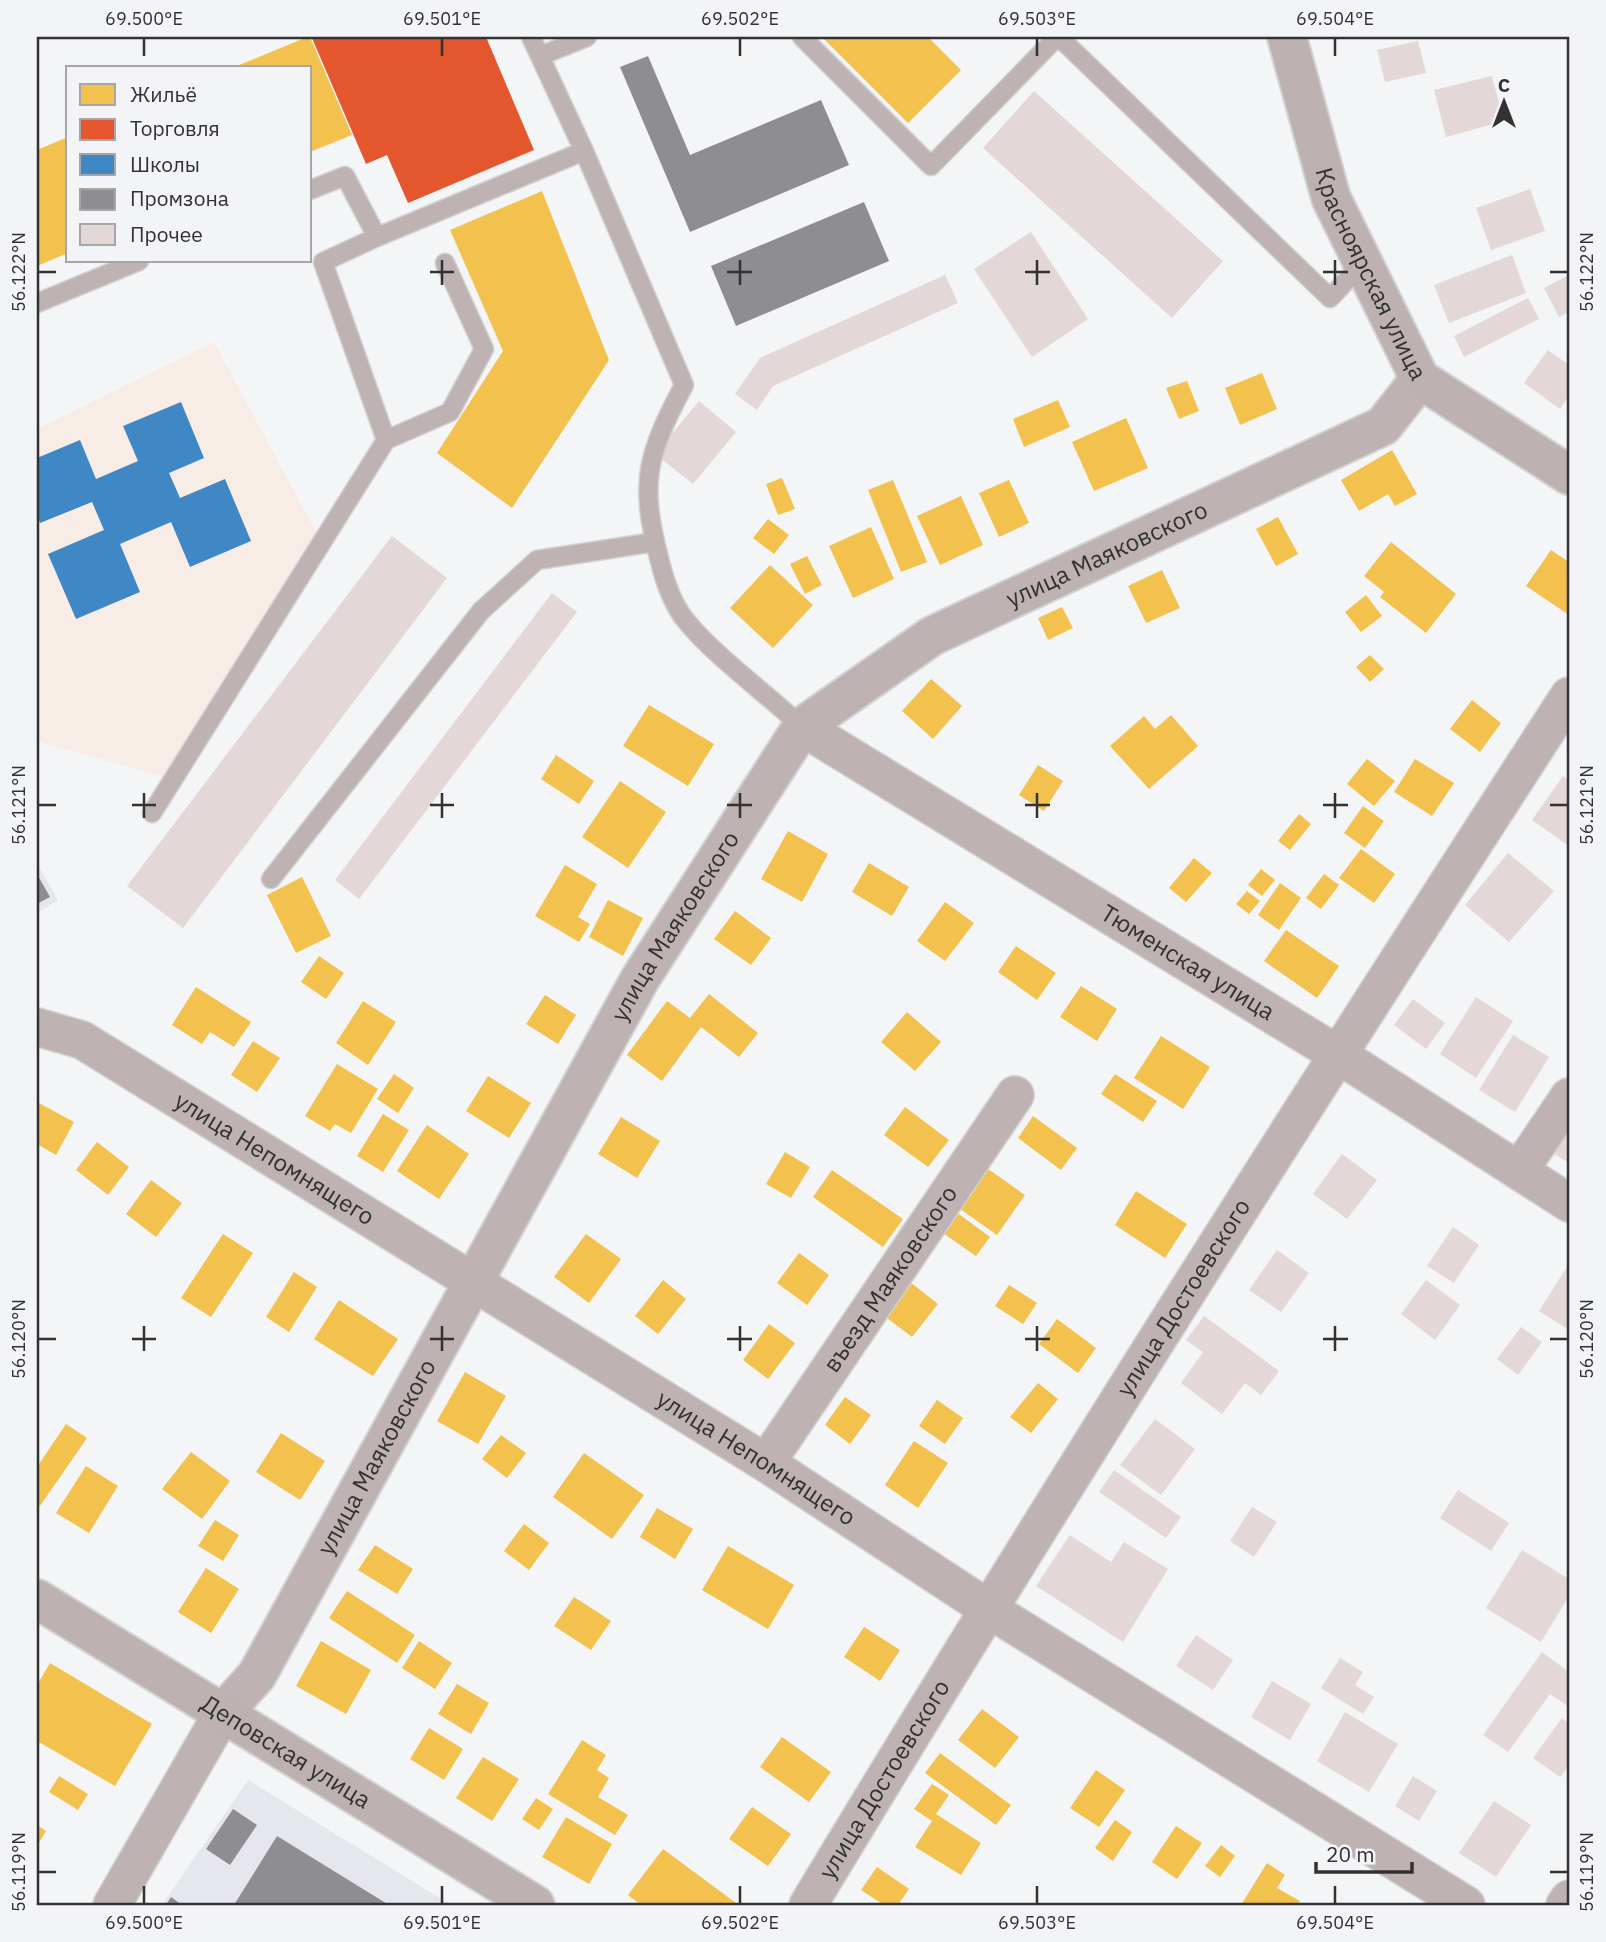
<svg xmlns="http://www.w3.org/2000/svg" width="1606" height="1942" viewBox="0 0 1606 1942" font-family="'IBM Plex Sans',sans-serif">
  <rect width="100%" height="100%" fill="#f4f5f6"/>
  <!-- built -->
  <path fill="#e6e7ed" d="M37 863 58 900 37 913Z
    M248 1780 451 1905H162Z"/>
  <!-- education -->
  <path fill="#f8ece7" d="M214 342 316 532 164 777 37 741V429Z"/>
  <!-- homes -->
  <path fill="#f2c14e" d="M307 37H310L352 135 310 152V68H232Z
    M822 37H928L961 70 908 123Z
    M68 137V253L37 266V150Z
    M542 191 609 360 512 508 437 453 503 351 450 230Z
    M1262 373 1277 409 1240 425 1225 388Z
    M1187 381 1199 411 1179 419 1166 388Z
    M1058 400 1070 427 1024 447 1013 419Z
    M1126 418 1148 468 1094 491 1072 442Z
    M1392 450 1417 494 1395 506 1388 494 1359 511 1341 480Z
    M782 478 795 509 778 515 766 484Z
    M893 480 927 562 901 572 868 490Z
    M1009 480 1029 523 999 537 979 493Z
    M961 496 983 545 940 565 917 516Z
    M1278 517 1298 554 1276 566 1256 529Z
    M768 519 789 535 774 554 753 538Z
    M871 527 894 579 853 598 829 546Z
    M1391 542 1456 594 1426 633 1380 597 1384 592 1364 576Z
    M1551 550 1569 562V615L1526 586Z
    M807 556 822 585 805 594 790 564Z
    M770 565 813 605 773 648 730 608Z
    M1162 570 1180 608 1146 623 1128 586Z
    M1366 595 1382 616 1361 632 1345 612Z
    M1062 607 1073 628 1048 640 1038 618Z
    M1370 655 1384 669 1370 682 1356 667Z
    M931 679 962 706 933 739 902 711Z
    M1472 700 1501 723 1480 752 1450 729Z
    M649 705 714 744 688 786 623 746Z
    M1171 715 1198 746 1149 789 1110 746 1144 716 1155 729Z
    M556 755 594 781 579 804 541 779Z
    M1367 759 1395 781 1374 806 1347 784Z
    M1415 759 1454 783 1432 816 1394 792Z
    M1038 765 1063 781 1044 811 1019 795Z
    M620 781 666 812 628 868 582 837Z
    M1363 806 1384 821 1365 848 1344 833Z
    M1299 814 1311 824 1290 850 1278 841Z
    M788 831 828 854 802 902 761 879Z
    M1361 849 1395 874 1374 903 1339 878Z
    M1194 858 1212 873 1186 902 1169 888Z
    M869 863 909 887 892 916 852 892Z
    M565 865 597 884 578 917 590 924 579 942 535 916Z
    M1261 869 1275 880 1262 896 1248 885Z
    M1324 874 1339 885 1321 909 1306 898Z
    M302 877 331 936 296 953 267 895Z
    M1280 883 1301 898 1279 930 1258 915Z
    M1247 891 1260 901 1249 914 1236 904Z
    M608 900 643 918 623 956 589 937Z
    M945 902 974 923 945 961 917 941Z
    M735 911 771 938 751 965 714 939Z
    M1286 930 1339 966 1317 998 1264 961Z
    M1016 946 1056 973 1037 1000 998 972Z
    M319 956 344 973 326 999 301 982Z
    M1081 986 1117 1009 1097 1041 1060 1017Z
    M196 987 251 1022 234 1047 210 1032 202 1044 172 1025Z
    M709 994 758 1033 739 1057 701 1027 662 1081 627 1055 667 1001 690 1018Z
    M545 995 576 1015 558 1044 526 1024Z
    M363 1001 396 1022 368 1065 336 1043Z
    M907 1012 941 1042 915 1071 881 1042Z
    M1161 1036 1210 1067 1183 1109 1134 1078Z
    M253 1041 280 1058 257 1092 231 1075Z
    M337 1064 378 1089 351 1133 335 1124 330 1131 305 1116Z
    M394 1074 414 1088 398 1113 377 1099Z
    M1115 1074 1157 1101 1143 1122 1101 1094Z
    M488 1076 531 1103 509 1138 466 1111Z
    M37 1102 74 1122 56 1155 37 1144Z
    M905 1107 949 1140 928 1167 884 1135Z
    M383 1114 409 1130 383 1172 357 1156Z
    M1033 1116 1077 1148 1061 1170 1018 1138Z
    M621 1117 660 1141 637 1178 598 1154Z
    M427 1125 469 1154 439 1199 397 1171Z
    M97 1142 129 1167 108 1195 76 1170Z
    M785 1152 810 1167 791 1198 766 1184Z
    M981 1164 1025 1195 997 1235 953 1204Z
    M832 1170 903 1219 883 1247 813 1197Z
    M151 1180 182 1203 156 1237 126 1214Z
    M1136 1191 1187 1224 1165 1258 1115 1225Z
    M952 1209 990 1237 976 1256 937 1229Z
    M223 1234 253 1253 211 1317 181 1298Z
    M586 1234 621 1259 589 1303 554 1277Z
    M799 1253 829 1275 807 1305 777 1283Z
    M294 1272 317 1287 289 1332 266 1317Z
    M905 1278 938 1304 912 1337 879 1312Z
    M663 1280 686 1299 658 1334 635 1316Z
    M1009 1285 1037 1303 1023 1324 995 1306Z
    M339 1300 398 1339 373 1376 314 1339Z
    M1057 1319 1096 1348 1078 1373 1039 1344Z
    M769 1324 795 1343 768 1379 743 1360Z
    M465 1372 506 1396 478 1444 437 1421Z
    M1038 1383 1058 1399 1031 1433 1010 1417Z
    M845 1397 871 1415 850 1444 825 1425Z
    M937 1400 963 1418 945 1444 919 1426Z
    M66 1424 87 1438 40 1506 37 1504V1467Z
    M281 1433 325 1461 300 1500 256 1472Z
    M501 1435 526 1453 507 1478 482 1459Z
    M914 1441 948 1463 918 1508 885 1485Z
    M191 1452 230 1481 202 1519 162 1489Z
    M584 1453 644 1495 612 1539 553 1497Z
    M86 1466 118 1486 89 1533 56 1513Z
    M657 1508 693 1529 675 1559 640 1537Z
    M215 1520 239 1535 223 1561 198 1546Z
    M524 1524 549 1543 529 1570 504 1551Z
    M375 1545 413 1569 397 1594 358 1570Z
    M728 1546 794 1585 768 1629 702 1590Z
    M206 1568 239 1589 211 1633 178 1612Z
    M347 1591 415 1635 397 1663 329 1618Z
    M574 1597 611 1621 591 1650 554 1626Z
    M864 1627 900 1650 880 1681 844 1657Z
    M321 1641 371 1670 346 1714 296 1686Z
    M419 1641 452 1663 435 1689 402 1668Z
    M50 1663 152 1724 115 1786 37 1741V1685Z
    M457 1684 489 1703 471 1734 438 1714Z
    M982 1709 1019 1737 995 1768 958 1740Z
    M429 1728 463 1749 444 1780 410 1759Z
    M782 1737 831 1772 809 1802 760 1767Z
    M582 1740 606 1755 597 1770 609 1778 598 1797 628 1815 615 1835 548 1794Z
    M940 1753 1011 1805 996 1825 925 1773Z
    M483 1757 519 1779 492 1821 456 1798Z
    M1096 1770 1125 1790 1099 1827 1070 1808Z
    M59 1776 88 1794 78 1810 49 1792Z
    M932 1784 949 1795 936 1814 981 1843 961 1875 915 1847 932 1821 914 1809Z
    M536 1798 553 1809 539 1830 522 1819Z
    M752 1807 791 1834 768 1866 729 1839Z
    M566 1817 612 1844 589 1884 542 1857Z
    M1115 1820 1132 1832 1113 1861 1095 1848Z
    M37 1825 46 1831 37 1846Z
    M1176 1826 1202 1843 1177 1879 1152 1862Z
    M1221 1845 1235 1856 1220 1877 1205 1866Z
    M663 1849 736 1903 735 1905H641L628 1895Z
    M1267 1863 1285 1875 1277 1888 1300 1901 1297 1905H1241Z
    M877 1867 909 1889 898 1905H884L861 1890Z"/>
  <!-- shops -->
  <path fill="#e4572e" d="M486 37 534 150 408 203 387 155 366 164 312 38Z"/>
  <!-- schools -->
  <path fill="#3f88c5" d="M181 402 204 458 169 473 180 498 225 479 251 541 190 567 171 522 120 544 140 592 76 619 48 554 104 530 92 502 40 523 37 515V458L80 440 96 479 138 461 123 426Z"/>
  <!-- industry -->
  <path fill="#8d8d92" d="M648 56 690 155 821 100 849 165 690 232 620 67Z
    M864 202 889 261 736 326 711 266Z
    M37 874 50 897 37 904Z
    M233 1809 257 1825 230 1865 206 1849Z
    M277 1836 389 1905H234Z
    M171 1897 182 1905H166Z"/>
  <!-- building -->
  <path fill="#e3d7d7" d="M1418 41 1426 73 1385 82 1377 50Z
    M1492 76 1504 121 1446 137 1434 90Z
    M1034 91 1223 261 1172 318 983 148Z
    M1530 189 1545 231 1491 250 1476 208Z
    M1031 232 1088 319 1032 357 974 269Z
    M1512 255 1526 293 1449 323 1434 285Z
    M945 275 958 303 773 386 757 410 735 394 760 358Z
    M1569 275V312L1559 317 1544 288Z
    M1528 298 1539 319 1464 357 1454 336Z
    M1548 350 1569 365V396L1560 409 1524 383Z
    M699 401 736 432 693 484 655 454Z
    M392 536 447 578 183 928 127 886Z
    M552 593 577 612 359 899 335 880Z
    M1563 776 1569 780V846L1532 820Z
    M1508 853 1554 891 1509 942 1465 905Z
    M1476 997 1513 1021 1476 1078 1440 1054Z
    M1413 999 1445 1023 1426 1049 1394 1025Z
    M1513 1035 1549 1057 1515 1112 1479 1090Z
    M1569 1106V1163L1543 1147Z
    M1342 1154 1377 1180 1347 1219 1313 1194Z
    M1453 1227 1479 1245 1454 1283 1427 1266Z
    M1277 1250 1309 1273 1281 1312 1249 1290Z
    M1569 1264V1330L1539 1311Z
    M1426 1280 1460 1305 1435 1340 1401 1314Z
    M1204 1316 1279 1371 1261 1395 1245 1383 1222 1414 1181 1383 1203 1352 1186 1340Z
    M1521 1327 1542 1342 1518 1375 1497 1359Z
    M1155 1419 1195 1449 1161 1495 1120 1465Z
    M1114 1470 1181 1517 1166 1538 1099 1492Z
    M1458 1490 1509 1523 1491 1551 1440 1518Z
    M1252 1507 1277 1522 1254 1557 1230 1541Z
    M1070 1535 1111 1562 1124 1542 1168 1569 1123 1642 1036 1586Z
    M1522 1550 1569 1579V1596L1541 1642 1486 1608Z
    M1196 1635 1233 1660 1213 1690 1176 1666Z
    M1542 1652 1569 1672V1707L1550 1694 1508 1752 1483 1735Z
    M1340 1658 1363 1672 1355 1685 1374 1697 1363 1714 1321 1688Z
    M1272 1681 1311 1704 1290 1740 1251 1717Z
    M1345 1712 1398 1744 1369 1792 1317 1761Z
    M1562 1718 1569 1724V1765L1560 1777 1533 1758Z
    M1413 1776 1437 1791 1419 1821 1395 1806Z
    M1494 1801 1531 1825 1496 1877 1459 1853Z"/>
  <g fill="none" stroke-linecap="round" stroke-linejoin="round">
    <!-- service casing -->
    <g stroke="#d1d2d3" stroke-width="21">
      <path id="service" d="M531 37 584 151 684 385C647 455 639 481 659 558 664 579 673 606 687 622 716 657 767 694 802 727
        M802 37 931 166 1057 37
        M1059 37 1330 298 1362 264
        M540 56 587 37
        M310 190 345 176 377 237 584 151
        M37 303 139 261
        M386 440 450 412 484 349 445 263
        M152 813 386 440 323 262 377 237
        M271 879 481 611 537 560 655 542"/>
    </g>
    <!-- minor casing -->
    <g stroke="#d1d2d3" stroke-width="40">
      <g id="minor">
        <path id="s1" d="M802 727 1337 1054 1569 1203"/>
        <path id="s2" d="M37 1027 82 1040 766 1463 987 1608 1466 1905"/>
        <path d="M1519 1171 1569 1097"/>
        <path id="s3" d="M766 1463 1015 1095"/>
        <path d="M112 1905 222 1714"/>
        <path id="s4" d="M808 1905C1054 1497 1310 1096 1569 696"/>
        <path d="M1565 1905 1569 1899"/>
      </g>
    </g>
    <!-- tertiary casing -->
    <g stroke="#d1d2d3" stroke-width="42">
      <g id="tertiary">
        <path id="s5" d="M222 1714 257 1675 640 979 802 727 932 636 1383 426 1420 379"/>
      </g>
    </g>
    <!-- secondary casing -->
    <g stroke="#d1d2d3" stroke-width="42">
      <g id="secondary">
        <path id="s6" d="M1287 37 1331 198 1420 379 1569 475"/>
        <path id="s7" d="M37 1599 535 1905"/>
      </g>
    </g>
    <!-- service -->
    <use href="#service" stroke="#beb2b3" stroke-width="18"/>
    <!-- minor -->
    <use href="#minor" stroke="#beb2b3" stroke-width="37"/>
    <!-- tertiary -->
    <use href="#tertiary" stroke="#beb2b3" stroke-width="38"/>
    <!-- secondary -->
    <use href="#secondary" stroke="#bdb1b1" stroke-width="38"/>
  </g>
  <!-- ticks -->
  <path fill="none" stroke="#323233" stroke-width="2.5" d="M144 38V56M442 38V56M740 38V56M1037 38V56M1335 38V56M442 260V285M740 260V285M1037 260V285M1335 260V285M38 272H56M430 272H454M727 272H752M1025 272H1050M1323 272H1348M1550 272H1568M144 793V818M442 793V818M740 793V818M1037 793V818M1335 793V818M38 805H56M132 805H156M430 805H454M727 805H752M1025 805H1050M1323 805H1348M1550 805H1568M144 1326V1351M442 1326V1351M740 1326V1351M1037 1326V1351M1335 1326V1351M38 1339H56M132 1339H156M430 1339H454M727 1339H752M1025 1339H1050M1323 1339H1348M1550 1339H1568M38 1872H56M1550 1872H1568M144 1886V1904M442 1886V1904M740 1886V1904M1037 1886V1904M1335 1886V1904"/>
  <g text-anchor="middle" stroke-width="7" stroke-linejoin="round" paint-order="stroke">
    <!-- street labels -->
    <g font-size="24" fill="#323233" stroke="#f3f4f7">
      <text dy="8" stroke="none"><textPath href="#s6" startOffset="252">Красноярская улица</textPath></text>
      <text dy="8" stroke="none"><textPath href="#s5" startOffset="1498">улица Маяковского</textPath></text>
      <text dy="8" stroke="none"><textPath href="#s5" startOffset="910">улица Маяковского</textPath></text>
      <text dy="8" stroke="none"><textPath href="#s1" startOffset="452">Тюменская улица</textPath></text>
      <text dy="8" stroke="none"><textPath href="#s2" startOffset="273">улица Непомнящего</textPath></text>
      <text dy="8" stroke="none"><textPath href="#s3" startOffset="222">въезд Маяковского</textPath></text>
      <text dy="8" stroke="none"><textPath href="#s4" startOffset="714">улица Достоевского</textPath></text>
      <text dy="8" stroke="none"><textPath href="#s5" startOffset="301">улица Маяковского</textPath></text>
      <text dy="8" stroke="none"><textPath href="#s2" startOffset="840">улица Непомнящего</textPath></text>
      <text dy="8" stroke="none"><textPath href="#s7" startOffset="292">Деповская улица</textPath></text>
      <text dy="8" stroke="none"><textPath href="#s4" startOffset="147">улица Достоевского</textPath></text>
    </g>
  </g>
  <!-- border -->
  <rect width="1606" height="1942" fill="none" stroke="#f3f4f7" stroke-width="77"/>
  <!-- legend -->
  <rect x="66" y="66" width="245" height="196" fill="#f3f4f7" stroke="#a6a6a9" stroke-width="2"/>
  <rect x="80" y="84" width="35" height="21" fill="#f2c14e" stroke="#a6a6a9" stroke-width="2"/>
  <text x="130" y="102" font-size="21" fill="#323233">Жильё</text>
  <rect x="80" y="119" width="35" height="21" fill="#e4572e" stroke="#a6a6a9" stroke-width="2"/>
  <text x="130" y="136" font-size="21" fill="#323233">Торговля</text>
  <rect x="80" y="154" width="35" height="21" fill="#3f88c5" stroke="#a6a6a9" stroke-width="2"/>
  <text x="130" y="172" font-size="21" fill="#323233">Школы</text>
  <rect x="80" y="189" width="35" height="21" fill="#8d8d92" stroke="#a6a6a9" stroke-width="2"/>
  <text x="130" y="206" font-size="21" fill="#323233">Промзона</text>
  <rect x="80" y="224" width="35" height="21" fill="#e3d7d7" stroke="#a6a6a9" stroke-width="2"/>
  <text x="130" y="242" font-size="21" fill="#323233">Прочее</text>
  <!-- north arrow -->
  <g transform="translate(1504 102)" stroke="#f3f4f7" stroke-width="5" paint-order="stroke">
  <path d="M0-5L12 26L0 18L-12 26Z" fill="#323233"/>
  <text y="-10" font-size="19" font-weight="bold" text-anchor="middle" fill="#323233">С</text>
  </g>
  <!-- scale -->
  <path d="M1316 1862v10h96v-10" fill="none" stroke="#323233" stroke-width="3.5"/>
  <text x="1326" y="1862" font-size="21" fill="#323233" stroke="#f3f4f7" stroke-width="5" paint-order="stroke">20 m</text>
  <rect x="38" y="38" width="1530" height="1866" fill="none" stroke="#323233" stroke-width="2.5"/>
  <g font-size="18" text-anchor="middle" fill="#323233">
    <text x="144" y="25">69.500°E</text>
    <text x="442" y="25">69.501°E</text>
    <text x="740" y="25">69.502°E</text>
    <text x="1037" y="25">69.503°E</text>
    <text x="1335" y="25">69.504°E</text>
    <text transform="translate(19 272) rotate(-90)" y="6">56.122°N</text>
    <text transform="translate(1587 272) rotate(-90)" y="6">56.122°N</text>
    <text transform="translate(19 805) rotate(-90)" y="6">56.121°N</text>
    <text transform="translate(1587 805) rotate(-90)" y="6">56.121°N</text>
    <text transform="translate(19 1339) rotate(-90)" y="6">56.120°N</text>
    <text transform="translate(1587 1339) rotate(-90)" y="6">56.120°N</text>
    <text transform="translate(19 1872) rotate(-90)" y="6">56.119°N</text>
    <text transform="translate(1587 1872) rotate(-90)" y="6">56.119°N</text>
    <text x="144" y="1929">69.500°E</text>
    <text x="442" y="1929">69.501°E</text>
    <text x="740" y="1929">69.502°E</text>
    <text x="1037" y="1929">69.503°E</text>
    <text x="1335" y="1929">69.504°E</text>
  </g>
</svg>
